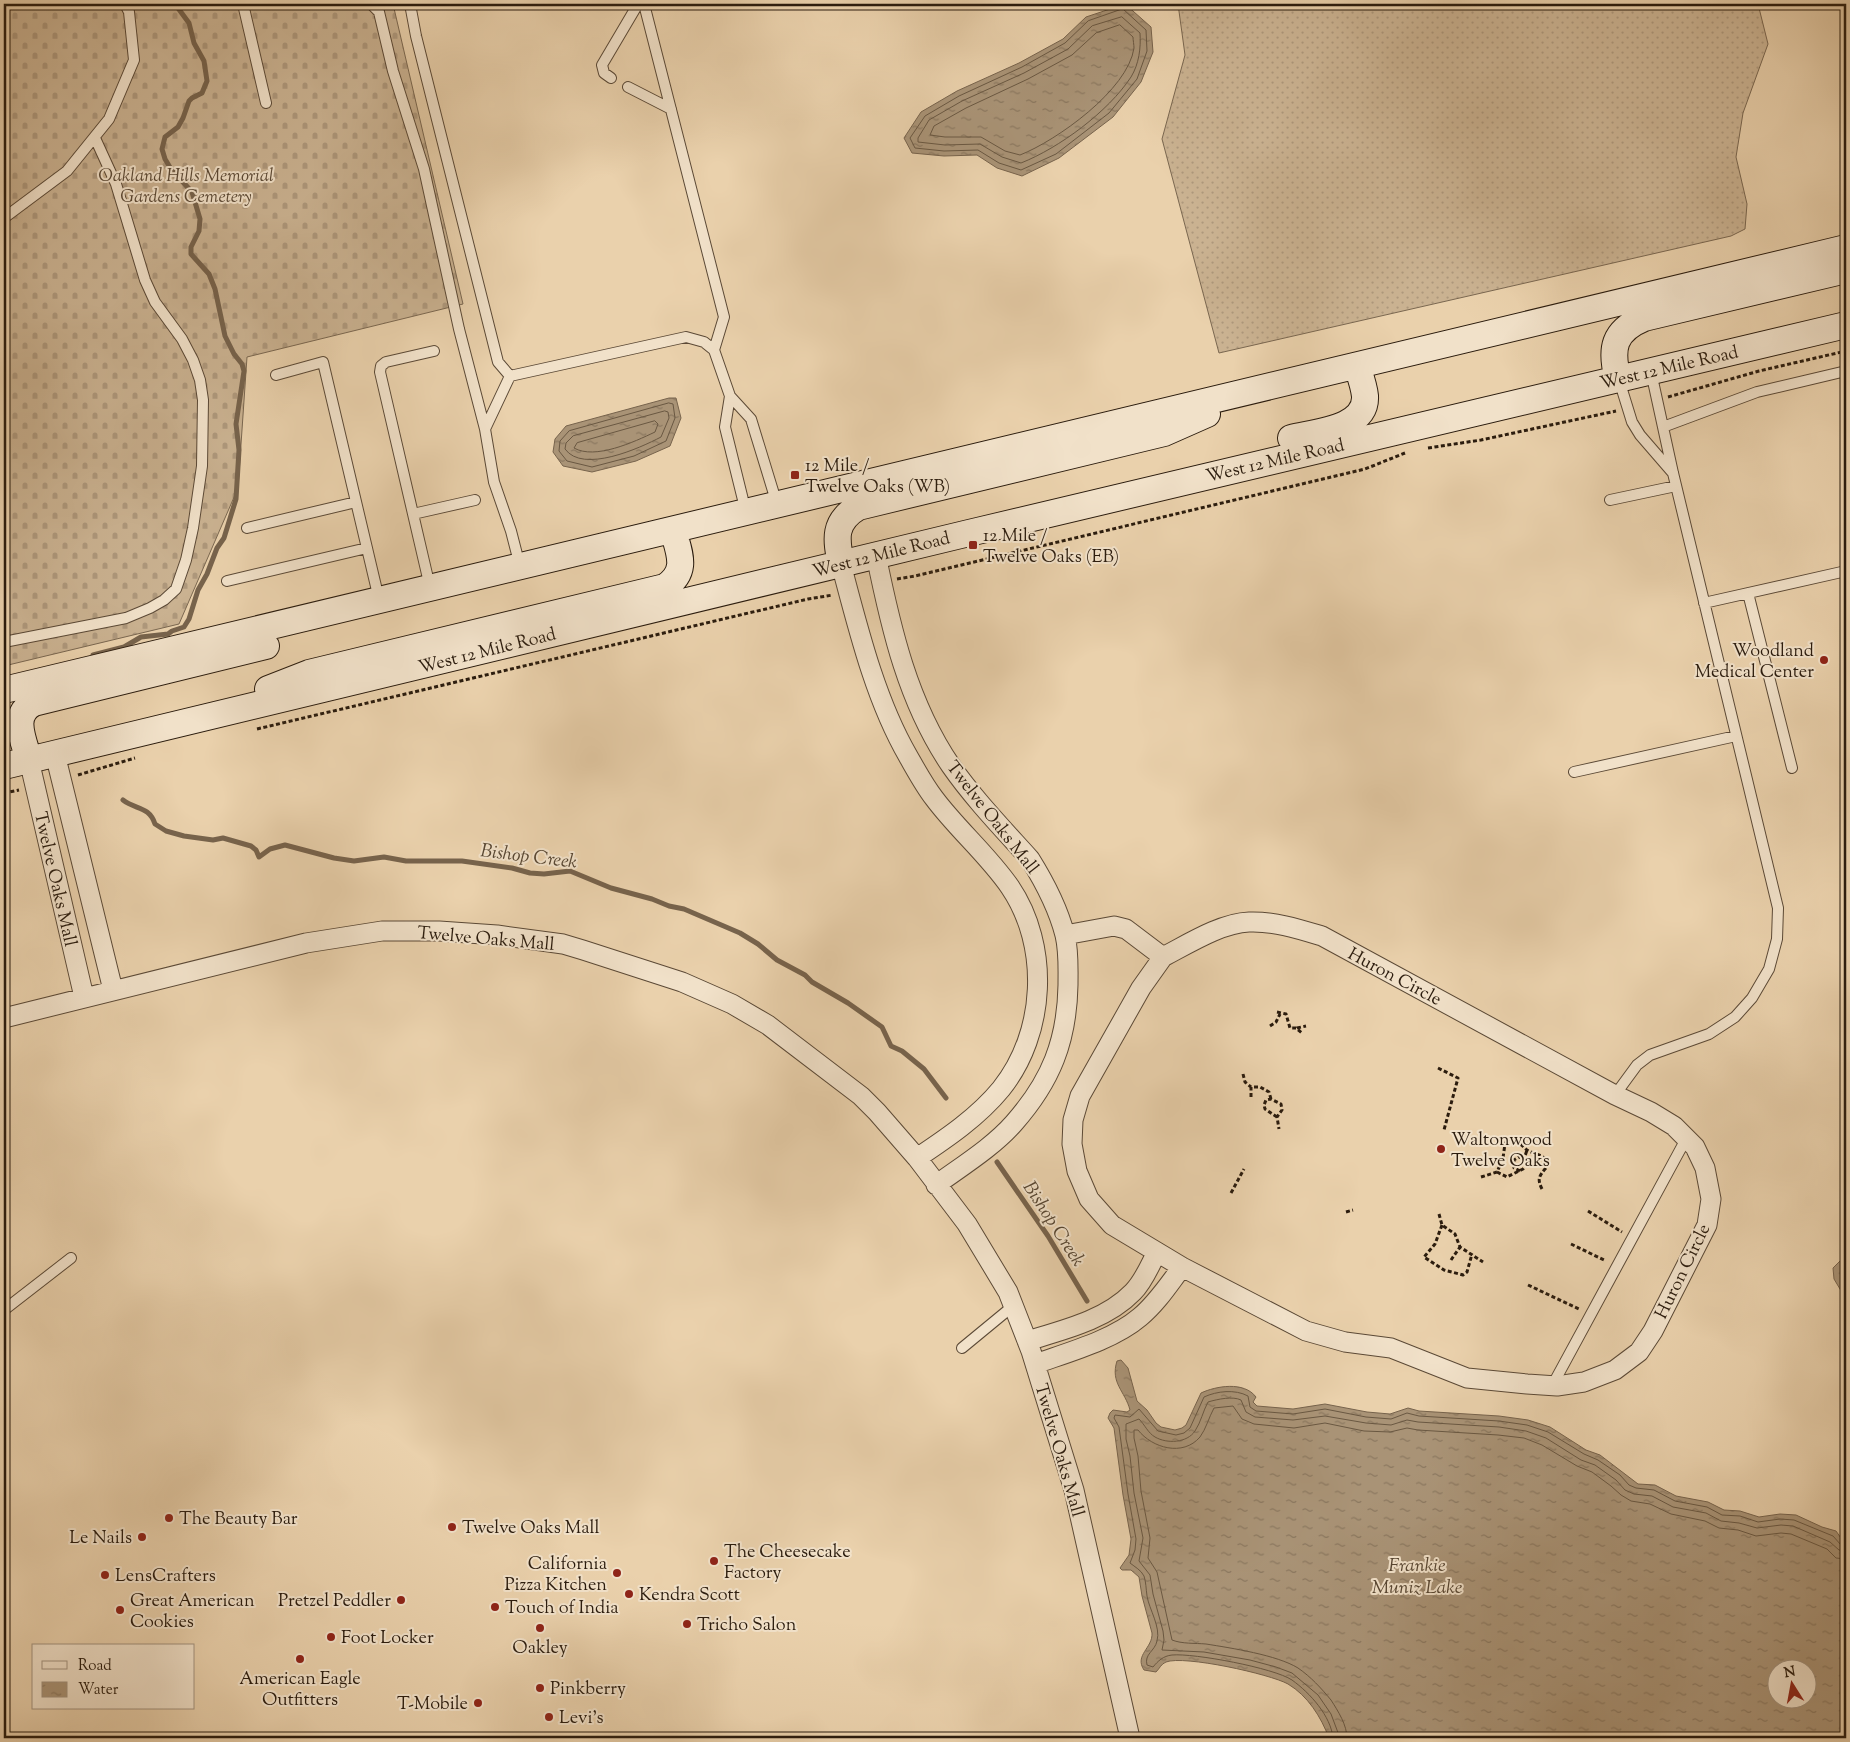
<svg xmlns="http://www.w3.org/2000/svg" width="1850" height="1742" viewBox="0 0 1850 1742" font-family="'Sorts Mill Goudy',serif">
  <defs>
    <pattern id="grass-dots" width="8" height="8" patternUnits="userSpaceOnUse" patternTransform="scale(1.25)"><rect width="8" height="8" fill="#cab291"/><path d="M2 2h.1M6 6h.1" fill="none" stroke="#ae987c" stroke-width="1.8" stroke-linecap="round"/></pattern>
    <pattern id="cemetery-stones" width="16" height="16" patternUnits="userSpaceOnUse" patternTransform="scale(1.25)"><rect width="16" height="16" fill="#cab291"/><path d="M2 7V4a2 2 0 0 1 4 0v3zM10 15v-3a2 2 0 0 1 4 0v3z" fill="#ae987c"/></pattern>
    <pattern id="water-ripples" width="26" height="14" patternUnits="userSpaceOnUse" patternTransform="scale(1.25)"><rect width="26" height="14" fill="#a99376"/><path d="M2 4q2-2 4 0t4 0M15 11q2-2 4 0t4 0" fill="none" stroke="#8a775f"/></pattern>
  </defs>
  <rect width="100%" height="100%" fill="#ead1ac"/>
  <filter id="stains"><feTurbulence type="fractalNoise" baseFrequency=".004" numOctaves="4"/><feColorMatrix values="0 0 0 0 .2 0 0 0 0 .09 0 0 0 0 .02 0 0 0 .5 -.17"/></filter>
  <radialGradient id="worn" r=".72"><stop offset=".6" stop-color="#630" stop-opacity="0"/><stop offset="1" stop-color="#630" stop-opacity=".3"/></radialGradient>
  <!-- grass -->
  <path fill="url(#grass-dots)" stroke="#7a6750" d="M1178 4H1758L1768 44 1743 113 1736 157 1747 204 1745 229 1731 236 1219 353 1162 139 1185 55Z"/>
  <!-- cemetery -->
  <path fill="url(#cemetery-stones)" stroke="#7a6750" d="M4 4H393L463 304 247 357 238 488 179 624 4 666Z"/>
  <!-- water -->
  <path fill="url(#water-ripples)" stroke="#77634c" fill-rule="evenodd" d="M1125 4 1151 27 1153 52 1141 82 1113 117 1059 158 1022 176 997 168 977 155 944 156 912 153 904 138 921 112 957 91 1019 63 1063 39 1086 17Z
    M669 398H676L681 418 670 446 636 461 592 472 563 466 553 452 555 439 566 426Z
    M1846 1260V1299L1834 1279 1833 1268 1840 1261Z
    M1121 1360 1128 1368 1137 1401 1147 1410 1156 1423 1161 1427 1175 1430 1182 1428 1186 1425 1201 1393C1216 1386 1244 1381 1256 1397L1253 1402 1257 1406 1293 1409 1325 1404 1367 1412 1390 1414 1408 1408 1419 1411 1499 1416 1528 1420 1550 1427 1586 1450 1600 1455 1638 1484 1655 1485 1676 1496 1708 1502 1724 1510 1740 1511 1759 1517 1780 1514 1796 1515 1822 1527 1836 1531 1846 1545V1738H1329C1321 1717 1308 1696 1288 1684 1270 1674 1184 1655 1166 1662 1161 1664 1160 1668 1156 1672L1144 1670C1134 1655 1153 1648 1152 1633L1142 1596 1139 1577 1131 1570H1122L1120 1568 1129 1555 1131 1539 1123 1495 1114 1428 1108 1418 1110 1413 1113 1410 1127 1412 1130 1410C1125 1391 1110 1383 1117 1361ZM1778 1670H1808V1700H1778Z"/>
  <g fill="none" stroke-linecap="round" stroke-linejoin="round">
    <!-- shore -->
    <path stroke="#6a5842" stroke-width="1" d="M1123 9 1146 30 1147 51 1137 79 1109 113 1056 154 1021 170 999 163 978 150 944 151 915 148 910 138 925 116 959 96 1022 67 1065 43 1088 21Z
      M1122 17 1140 33C1141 48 1139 64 1131 77 1108 112 1059 148 1021 163L1002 157 980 144 945 145 918 142V138L929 120 962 101 1024 73 1068 49 1092 26Z
      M1120 25 1133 37C1133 40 1134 45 1134 48 1128 90 1056 141 1020 155L1005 151 981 137H945L930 135 934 126 966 108 1028 79 1072 55 1096 33Z
      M669 403 673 404 675 418 666 441 634 456 592 467 567 461 559 451 560 441 569 431Z
      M665 411 668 412 669 418 661 437C640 448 583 474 565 449L566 443 573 436Z
      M655 421 658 424 655 432C634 442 595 460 574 448L577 443Z
      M1333 1738C1331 1716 1310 1693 1292 1680 1274 1668 1194 1653 1172 1655 1163 1656 1158 1661 1153 1667L1147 1665C1144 1654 1155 1651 1157 1641 1161 1627 1149 1609 1147 1596 1146 1589 1146 1582 1144 1576 1141 1570 1135 1567 1130 1563L1135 1550 1136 1539 1128 1494 1119 1427 1114 1418 1115 1415 1130 1417 1139 1409 1158 1431 1176 1435 1184 1433 1190 1428 1204 1397C1217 1391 1235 1389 1248 1396L1250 1407 1256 1411 1293 1414 1325 1409 1366 1417 1391 1419 1407 1413 1419 1416 1499 1421 1527 1425 1548 1432 1584 1454 1598 1460 1620 1475 1629 1485 1636 1488 1654 1490 1675 1501 1707 1507 1722 1515 1740 1516 1758 1522 1780 1519 1794 1520 1833 1536 1841 1545 1846 1546
      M1340 1738 1331 1714 1318 1695 1292 1673 1276 1667 1250 1660 1204 1652 1162 1650 1164 1640 1163 1631 1153 1594 1150 1575 1139 1561 1143 1538 1134 1493 1130 1456 1126 1439V1424L1139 1419C1145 1425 1148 1433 1155 1437 1167 1444 1187 1443 1195 1431 1201 1422 1203 1411 1208 1402 1218 1399 1233 1396 1241 1400L1246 1412 1255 1417 1293 1420 1325 1416 1366 1423 1391 1425 1407 1420 1418 1422 1499 1427 1526 1431 1546 1438 1581 1460 1595 1465 1616 1480 1625 1490 1634 1494 1652 1496 1673 1507 1706 1513 1721 1521 1739 1523 1757 1528 1781 1525 1793 1526 1830 1542 1839 1550 1846 1552
      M1347 1738C1347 1725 1338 1711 1331 1700 1321 1688 1311 1677 1298 1668 1277 1655 1231 1648 1206 1644 1195 1643 1182 1644 1172 1640L1157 1572 1148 1558 1150 1538 1141 1491 1138 1456 1134 1438V1430H1138C1152 1448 1183 1457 1200 1437 1206 1429 1209 1417 1214 1408L1233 1406 1242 1419 1254 1424 1294 1428 1325 1423 1364 1431 1390 1432 1407 1428 1418 1430 1498 1435 1524 1438 1542 1445 1577 1466 1592 1472 1611 1486 1621 1495 1631 1501 1650 1504 1671 1514 1705 1521 1719 1528 1738 1530 1756 1536 1781 1533 1791 1534 1827 1549 1836 1558 1846 1559"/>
    <!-- stream -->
    <path stroke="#77634c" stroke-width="5" d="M93 655 124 647 141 637 168 634 172 631 184 627 189 619 198 590 207 574 217 548 224 538 236 499 239 450 236 424 244 371 242 364 234 354 225 336 215 289 209 274 191 254V247L199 231 200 219 192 192 171 169 165 159 162 149 165 137 178 127 183 118 189 101 192 98 202 93 207 81 204 61 194 43 189 23 175 4
      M123 800C136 810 149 806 155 824L166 831 184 836 213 840 223 838 251 846 256 850 259 857 270 849 285 845 334 858 354 861 384 857 406 861H462L512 868 530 873 544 874 570 871 611 888 652 899 669 906 684 909 740 933 758 944 777 960 805 975 812 982 848 1003 882 1027 891 1046 902 1051 924 1069 946 1098
      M997 1162 1048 1236 1087 1301"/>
    <!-- service casing -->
    <g stroke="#5b4936" stroke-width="12">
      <path id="service" d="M243 4 266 103
        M371 4 379 12 393 71 424 169 459 329 485 429 494 482 511 531 520 566
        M410 4 416 36 498 362 510 376
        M644 4 724 317 714 350
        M611 78 604 73 602 65 638 4
        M628 87 671 109
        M4 218 67 171 109 119 134 60 129 12 125 4
        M276 375 323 362 379 599
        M510 376 686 337 704 342 714 350 730 396
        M1619 380 1632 422 1640 435 1672 472
        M1663 427 1757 392 1846 371
        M485 429 510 376
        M1610 500 1676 486
        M746 512 725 427 730 396 751 419 777 504
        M413 514 475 500
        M247 528 356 502
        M227 581 367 548
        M430 587 380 372 381 366 386 362 434 351
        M1748 593 1792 768
        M1704 603 1846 571
        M4 642 126 618 150 608 164 600 176 589 186 560 193 528 202 466 203 400 200 380 193 360 182 339 155 302 145 280 116 184 95 138
        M1574 772 1736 736
        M1615 1095 1637 1065 1650 1055 1709 1034 1735 1017 1752 998 1769 969 1777 939 1778 908 1673 473 1651 372
        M4 1310 71 1258
        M962 1348 1013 1306
        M1552 1386 1686 1139"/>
    </g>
    <!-- minor casing -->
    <g stroke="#5b4936" stroke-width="21">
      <path id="minor" d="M876 555C891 629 908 703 951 766 974 799 1003 829 1030 859 1045 883 1058 908 1065 935 1069 952 1068 968 1068 985 1067 1041 1051 1081 1014 1123 993 1147 962 1166 936 1185
        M841 564C858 628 875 699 908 756 916 770 924 785 934 798 957 829 988 855 1010 887 1050 946 1046 1033 1001 1089 978 1117 947 1138 917 1158
        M55 754 113 990
        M29 760 84 997
        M1065 935 1114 926 1126 929 1163 957C1188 944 1221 923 1249 922 1274 921 1299 929 1322 936L1615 1095 1651 1112 1674 1126 1695 1147 1705 1168 1711 1199 1707 1225 1653 1331 1639 1352 1615 1370 1584 1382 1557 1386 1527 1384 1467 1378 1391 1348 1345 1342 1306 1331 1182 1267 1112 1225 1089 1199 1077 1171 1072 1144 1073 1120 1080 1096 1141 988 1163 957
        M4 1018 306 943 382 931H439L497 935 563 944 583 950 682 982 732 1004 768 1025 861 1096 877 1112 917 1158 967 1224 1008 1292 1031 1351 1074 1490 1130 1738
        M1027 1341C1063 1330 1106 1320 1133 1292 1144 1281 1150 1265 1157 1252
        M1035 1364C1069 1352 1113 1340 1140 1317 1157 1303 1169 1284 1182 1267"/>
    </g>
    <!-- secondary casing -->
    <g stroke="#2b1c0e" stroke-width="28">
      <path id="secondary" d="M1618 379C1610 349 1613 331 1644 318L1846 270
        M1291 438C1315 432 1367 429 1365 396 1364 386 1360 375 1357 366
        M841 564C836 539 833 522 858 507L1164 433 1207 414
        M268 689 309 673 665 587C689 571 679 553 673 530
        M4 690 1846 248
        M29 760C24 741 10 714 34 703L266 646
        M4 766 969 533 1846 325"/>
    </g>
    <!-- path -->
    <path stroke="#2b1c0e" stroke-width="3" stroke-dasharray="4 2.5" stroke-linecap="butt" d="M1668 397 1759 371 1846 351
      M1428 448 1481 440 1616 411
      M897 579 915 576 1365 469 1405 453
      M257 729 808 599 833 595
      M78 775 135 758
      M4 793 19 790
      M1277 1012 1286 1014 1290 1028H1296L1302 1033
      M1270 1026 1276 1022 1280 1014
      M1297 1028 1306 1026
      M1438 1068 1458 1078 1444 1130
      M1243 1074 1245 1082 1251 1087
      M1251 1097V1087H1260L1269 1092 1271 1099
      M1277 1117 1265 1109 1264 1105 1266 1100 1271 1099 1281 1104 1282 1110 1277 1117 1279 1129
      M1520 1171 1514 1168V1160L1519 1157 1524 1159
      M1497 1172 1507 1177 1523 1169 1527 1164 1524 1159 1527 1150
      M1481 1177 1497 1172C1499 1167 1502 1162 1503 1157 1505 1150 1503 1136 1514 1140 1520 1142 1523 1147 1527 1150 1533 1154 1540 1154 1546 1159V1168C1539 1176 1537 1179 1542 1189
      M1231 1193 1244 1169
      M1588 1211 1622 1232
      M1346 1212 1353 1210
      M1439 1214 1442 1225 1455 1234 1460 1247 1483 1262
      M1442 1225 1435 1244 1424 1257 1444 1270 1463 1275 1467 1272 1472 1254
      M1571 1244 1606 1261
      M1451 1260 1460 1247
      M1528 1285 1579 1309"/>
    <!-- service -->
    <use href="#service" stroke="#f1e1c9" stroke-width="10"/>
    <!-- minor -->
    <use href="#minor" stroke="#f1e1c9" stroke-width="19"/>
    <!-- secondary -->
    <use href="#secondary" stroke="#f1e1c9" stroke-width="26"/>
  </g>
  <!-- markers -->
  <g fill="#8f2418" stroke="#f1e1c9" stroke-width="2">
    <rect x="790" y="470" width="10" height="10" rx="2.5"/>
    <rect x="968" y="540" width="10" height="10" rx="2.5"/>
    <circle cx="1824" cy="660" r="5"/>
    <circle cx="1441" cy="1149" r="5"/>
    <circle cx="169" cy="1518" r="5"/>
    <circle cx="452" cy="1527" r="5"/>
    <circle cx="142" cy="1537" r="5"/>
    <circle cx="714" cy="1561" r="5"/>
    <circle cx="617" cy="1573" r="5"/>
    <circle cx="105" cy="1575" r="5"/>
    <circle cx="629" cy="1594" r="5"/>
    <circle cx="401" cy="1600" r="5"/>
    <circle cx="495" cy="1607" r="5"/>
    <circle cx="120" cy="1610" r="5"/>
    <circle cx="687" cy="1624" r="5"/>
    <circle cx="540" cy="1628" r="5"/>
    <circle cx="331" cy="1637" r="5"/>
    <circle cx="300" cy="1659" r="5"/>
    <circle cx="540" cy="1688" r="5"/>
    <circle cx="478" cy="1703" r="5"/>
    <circle cx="549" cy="1717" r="5"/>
  </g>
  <g text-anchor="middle" stroke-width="4" stroke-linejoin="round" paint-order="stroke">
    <!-- park labels -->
    <g font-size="18" font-style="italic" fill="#5b4935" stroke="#f1e1c9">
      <text x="186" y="181">Oakland Hills Memorial<tspan x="186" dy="21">Gardens Cemetery</tspan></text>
    </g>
    <!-- street labels -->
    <g font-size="18" fill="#2b1c0e" stroke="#f1e1c9">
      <text transform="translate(1669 367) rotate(-13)" y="6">West 12 Mile Road</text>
      <text transform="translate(1275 460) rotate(-13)" y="6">West 12 Mile Road</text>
      <text transform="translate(881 554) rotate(-14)" y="6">West 12 Mile Road</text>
      <text transform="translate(487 650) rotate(-14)" y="6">West 12 Mile Road</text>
      <text transform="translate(993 817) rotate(52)" y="6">Twelve Oaks Mall</text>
      <text transform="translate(56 879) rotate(77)" y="6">Twelve Oaks Mall</text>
      <text transform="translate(486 938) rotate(5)" y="6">Twelve Oaks Mall</text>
      <text transform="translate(1395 976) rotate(28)" y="6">Huron Circle</text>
      <text transform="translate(1682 1271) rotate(-64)" y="6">Huron Circle</text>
      <text transform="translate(1060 1450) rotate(74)" y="6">Twelve Oaks Mall</text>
    </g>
    <!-- poi labels -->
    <g font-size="18" fill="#2b1c0e" stroke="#f1e1c9" text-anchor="start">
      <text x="805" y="471">12 Mile /<tspan x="805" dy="21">Twelve Oaks (WB)</tspan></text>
      <text x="983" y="541">12 Mile /<tspan x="983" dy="21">Twelve Oaks (EB)</tspan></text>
      <text x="1814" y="656" text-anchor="end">Woodland<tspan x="1814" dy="21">Medical Center</tspan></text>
      <text x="1451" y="1145">Waltonwood<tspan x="1451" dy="21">Twelve Oaks</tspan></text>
      <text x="179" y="1524">The Beauty Bar</text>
      <text x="462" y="1533">Twelve Oaks Mall</text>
      <text x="132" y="1543" text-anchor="end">Le Nails</text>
      <text x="724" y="1557">The Cheesecake<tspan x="724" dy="21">Factory</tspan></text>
      <text x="607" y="1569" text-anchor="end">California<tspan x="607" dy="21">Pizza Kitchen</tspan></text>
      <text x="115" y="1581">LensCrafters</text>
      <text x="639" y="1600">Kendra Scott</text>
      <text x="130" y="1606">Great American<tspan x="130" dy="21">Cookies</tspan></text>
      <text x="391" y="1606" text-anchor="end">Pretzel Peddler</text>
      <text x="505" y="1613">Touch of India</text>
      <text x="697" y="1630">Tricho Salon</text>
      <text x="341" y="1643">Foot Locker</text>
      <text x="540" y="1653" text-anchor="middle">Oakley</text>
      <text x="300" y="1684" text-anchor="middle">American Eagle<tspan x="300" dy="21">Outfitters</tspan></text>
      <text x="550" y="1694">Pinkberry</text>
      <text x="468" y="1709" text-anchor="end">T-Mobile</text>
      <text x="559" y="1723">Levi's</text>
    </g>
    <!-- water labels -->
    <g font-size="19" font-style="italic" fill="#574632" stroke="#f1e1c9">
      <text transform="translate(529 855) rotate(7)" y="7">Bishop Creek</text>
      <text transform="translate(1055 1223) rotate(57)" y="7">Bishop Creek</text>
      <text x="1417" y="1571">Frankie<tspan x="1417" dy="22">Muniz Lake</tspan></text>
    </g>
  </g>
  <!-- margin -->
  <rect width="1850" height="1742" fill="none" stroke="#ead1ac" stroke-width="20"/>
  <rect x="5" y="5" width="1840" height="1732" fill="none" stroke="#2b1c0e" stroke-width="2.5"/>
  <rect x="10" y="10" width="1830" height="1722" fill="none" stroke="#2b1c0e"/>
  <!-- legend -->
  <rect x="32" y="1644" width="162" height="65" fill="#f1e1c9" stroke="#a2927e"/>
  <rect x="42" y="1661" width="25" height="8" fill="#f1e1c9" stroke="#a2927e"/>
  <text x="78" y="1670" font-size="15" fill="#2b1c0e">Road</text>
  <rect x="42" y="1682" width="25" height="15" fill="url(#water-ripples)" stroke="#a2927e"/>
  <text x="78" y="1694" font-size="15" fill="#2b1c0e">Water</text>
  <!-- north arrow -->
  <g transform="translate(1792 1684) rotate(349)"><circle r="24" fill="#f1e1c9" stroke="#a2927e"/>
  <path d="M0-4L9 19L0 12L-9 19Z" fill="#8f2418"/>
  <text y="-8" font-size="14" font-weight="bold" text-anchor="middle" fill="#2b1c0e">N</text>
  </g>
  <rect width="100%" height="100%" filter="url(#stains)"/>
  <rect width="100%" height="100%" fill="url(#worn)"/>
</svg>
